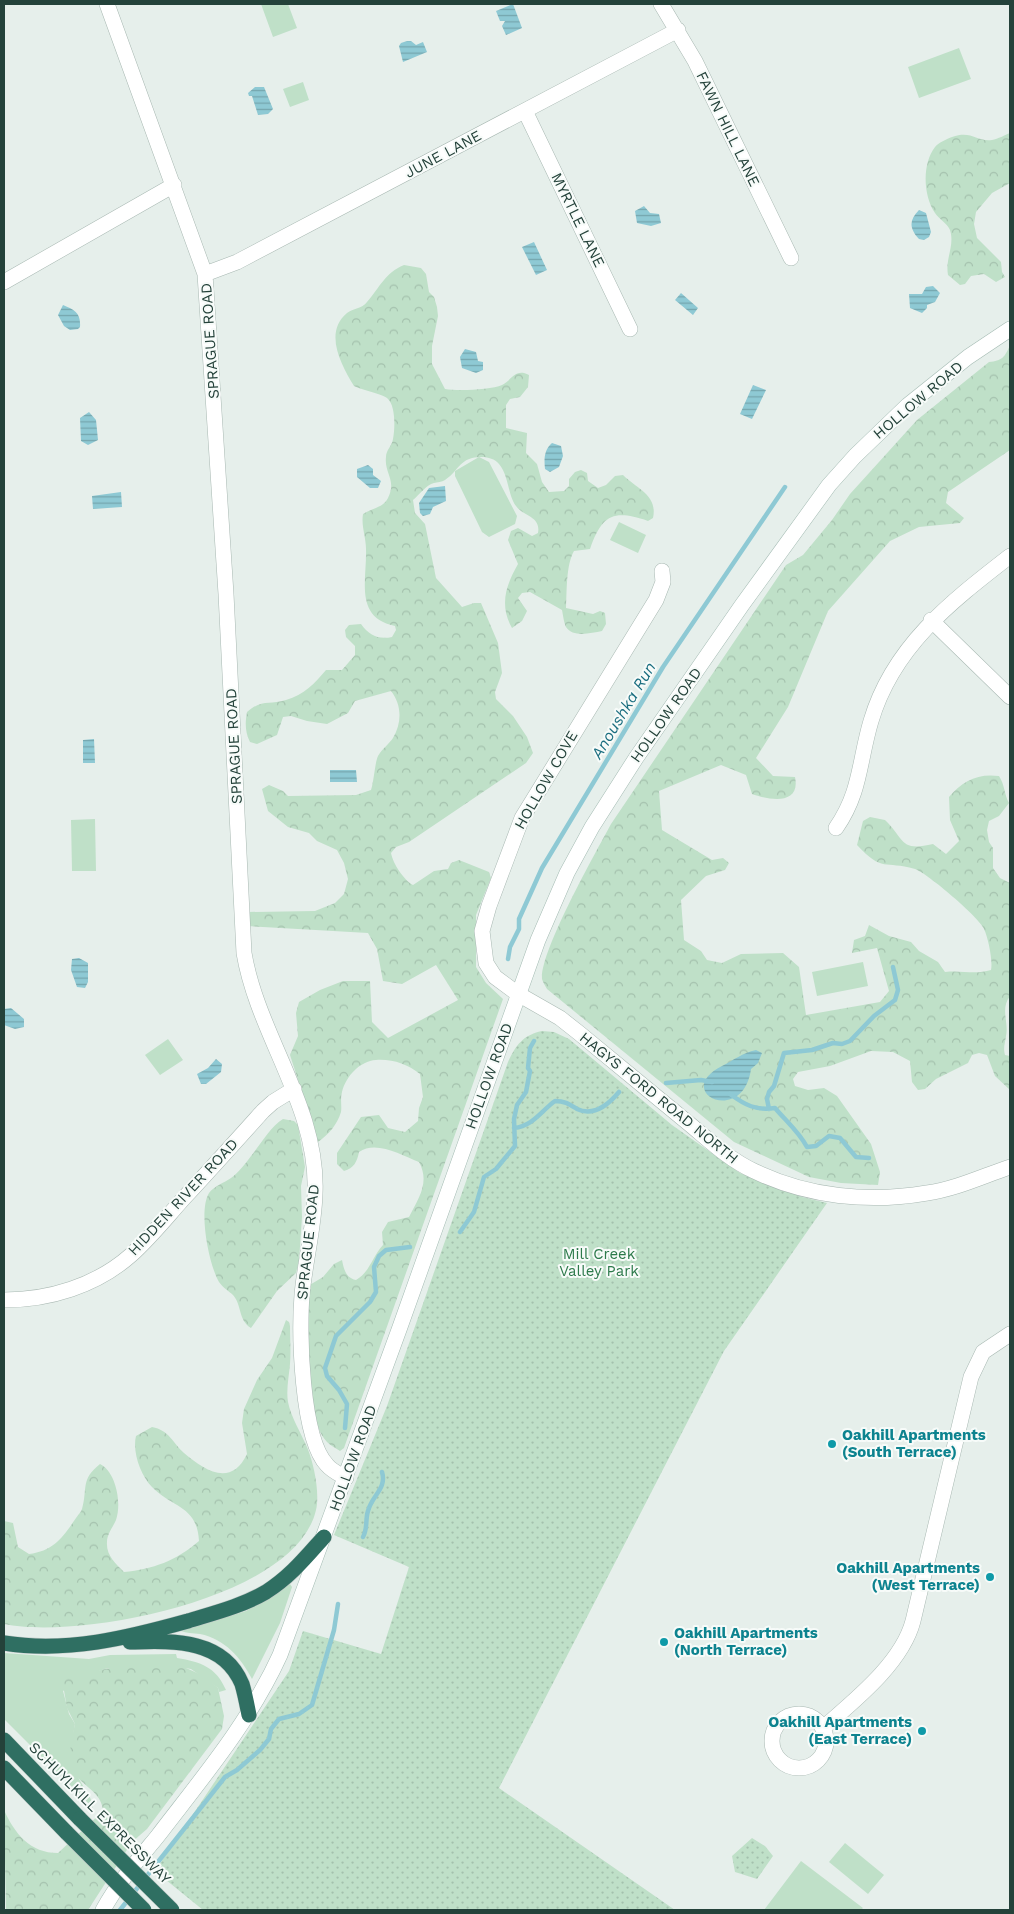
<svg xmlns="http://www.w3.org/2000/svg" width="1014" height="1914" viewBox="0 0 1014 1914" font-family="'Work Sans',sans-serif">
  <defs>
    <pattern id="forest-crowns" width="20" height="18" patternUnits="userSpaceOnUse" patternTransform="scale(1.25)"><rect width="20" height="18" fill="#bfe0c8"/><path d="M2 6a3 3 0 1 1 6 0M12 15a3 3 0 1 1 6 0" fill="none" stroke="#a4c1ad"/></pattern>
    <pattern id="park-dots" width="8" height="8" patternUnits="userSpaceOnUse" patternTransform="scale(1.25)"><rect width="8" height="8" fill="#bfe0c8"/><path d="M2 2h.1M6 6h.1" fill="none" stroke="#a4c1ad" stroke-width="1.8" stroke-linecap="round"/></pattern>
    <pattern id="water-rules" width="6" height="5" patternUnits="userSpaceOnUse" patternTransform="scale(1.25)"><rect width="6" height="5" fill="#8ec9d4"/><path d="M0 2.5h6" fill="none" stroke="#74a5ad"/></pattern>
  </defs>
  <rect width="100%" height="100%" fill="#e6efeb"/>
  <!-- grass -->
  <path fill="#bfe0c8" d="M261 4H288L297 28 273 37Z
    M959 48 971 79 919 98 908 67Z
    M303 82 309 100 290 107 283 89Z
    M479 457 489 462 517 516 515 524 489 537 482 532 455 476V471Z
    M619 522 646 535 638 553 610 540Z
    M95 819 96 871H72L71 820Z
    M863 962 868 986 817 996 812 972Z
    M168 1039 183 1060 160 1075 145 1055Z
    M290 1584 292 1587 280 1623 252 1679C241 1658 225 1639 200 1634 193 1633 186 1633 181 1631L246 1611Z
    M4 1653 89 1659 110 1655 176 1654 177 1658C201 1662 216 1667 226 1690L219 1692 218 1688 191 1669 185 1668H108L96 1672 63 1691 69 1714 75 1724C72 1740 71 1758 77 1774 81 1786 92 1795 93 1808L4 1719Z
    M845 1843 884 1875 868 1894 829 1862Z
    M801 1861 863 1908 861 1910H764Z"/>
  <!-- forest -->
  <path fill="url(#forest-crowns)" d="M1010 133V183L992 193 976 212 974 224 977 238 1001 262 1002 272 1005 277 996 282 984 274 971 276 965 284 960 285 948 275C945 258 955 246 950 230 947 223 939 219 935 213 923 195 922 164 935 147 938 143 947 139 952 137 972 130 976 142 992 140 998 139 1005 135 1010 133Z
    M404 265 421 268 426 274 429 292 434 297 437 307 438 316 432 346V364L445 389C457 391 491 390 502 385 512 380 515 368 529 375L528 387 520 397 510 399 506 405V428L527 433 526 453 537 464 542 482 549 492 564 491 569 486V479L575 472 581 470 587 473 588 481 598 488 606 485 615 476 623 475C637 489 658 495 653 518L648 521C613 509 602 515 590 549L574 551C566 565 567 590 566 608L593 614 600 611 605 613 606 624 602 631C591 633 573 638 566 627 564 623 563 615 562 610L530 592 522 593 518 598 527 611 522 621 512 628C499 605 506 585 518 564L508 540 511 531 518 528 532 536 538 533C541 516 524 517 516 506 508 496 509 476 499 464 495 459 488 457 482 457 459 457 460 470 445 480 442 482 437 482 434 483 426 485 419 495 413 500L415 513 425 524 436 578 462 607 474 603H481L498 643 502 673 495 692 496 699 513 716 527 737 533 753 526 763 409 842 396 847 391 853C393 864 404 880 413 885L434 871 448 869 451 863 459 860 489 872 491 878 476 915V967L486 983 503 999 344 1448 340 1451C336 1448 331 1446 327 1442 302 1416 308 1322 308 1286L323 1277 334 1264 342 1260C344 1270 346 1278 356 1280 370 1272 372 1257 383 1245L382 1232 388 1222 409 1217C419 1198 430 1182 419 1162 401 1155 376 1140 359 1152 357 1162 354 1168 344 1171L337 1164V1153L361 1117 379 1115 388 1128 405 1132 418 1121 419 1108 423 1097 420 1074C407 1064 393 1059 376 1060 360 1061 346 1076 342 1092 340 1099 342 1106 341 1112 337 1125 329 1134 318 1142L290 1055 298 1036 296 1013 299 1002 320 990 343 981H370L372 1022 388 1038 458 1000 436 965 402 984 383 981 377 949 368 933 247 926V912L315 911 335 903 344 894 348 879 344 863 337 850 317 841 309 833 288 827 268 811 262 789 269 785 283 791 288 796 356 795 371 790C374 781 375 762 378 756 382 749 389 744 393 738 402 723 402 705 391 691L355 701 348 713 327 724 307 721 291 716 283 717 277 735 257 744 250 742C245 732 245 723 247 712 262 699 269 705 286 700 304 695 315 683 326 670H342L355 655V646L346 637 345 630 349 625 361 624C369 635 378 640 392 637L396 630 395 626C354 618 367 580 366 549 366 537 361 526 363 514 372 508 383 508 388 498 397 480 384 473 386 457 386 450 392 446 393 439 395 429 396 405 387 398 382 394 362 390 354 386 342 366 323 333 347 313 353 308 362 309 367 302 380 287 385 273 404 265Z
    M1010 345V450L948 492 946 503 964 518 960 523 919 527 890 541 828 611 788 707 756 758 773 776 795 777C801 806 769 800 752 794L746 775 721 765 659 791 662 830 712 860 723 858 729 863 725 870 706 876 681 900 684 940 701 951 707 960 722 963 741 954 783 953 799 967 806 1015 880 1002 889 991 877 948 852 953 854 940 865 936 869 925 889 936 911 942 919 951 938 962 945 972C962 970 975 975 991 970 993 961 988 937 984 929 980 918 927 873 915 869 884 860 883 873 857 845L863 821 870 817 885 820C905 839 899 852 933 844L946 854 959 841 950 820 949 797C962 781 978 773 999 776 1005 785 1004 794 1009 803L999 816 989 821 987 830 989 842 993 848V868L1000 878 1010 883V996C1000 1009 1009 1022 1006 1036 1005 1044 1003 1047 1005 1055L1010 1056V1090L995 1076 987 1055 979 1053 972 1055 968 1063 936 1079 925 1089 918 1090 912 1082 910 1061 893 1052 871 1051 830 1066 798 1072 793 1079 795 1086 808 1090 824 1088 837 1096 871 1144 880 1172 878 1185 841 1183 809 1177 734 1142 547 989C545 986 543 982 542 979 540 951 596 852 611 824L786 565 803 555 832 520 850 494 917 420 989 362C1002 361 1005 357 1010 345Z
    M283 1119 294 1121 298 1125 305 1167 301 1186 302 1217 299 1261 296 1273 277 1291 251 1328C238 1320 242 1305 233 1295 229 1291 223 1288 219 1282 209 1265 198 1211 209 1193 214 1186 224 1183 231 1178 238 1173 246 1163 251 1156 260 1145 271 1126 283 1119Z
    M286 1320 289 1322 290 1326C290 1338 291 1351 290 1364 289 1376 286 1390 288 1402 291 1417 301 1433 307 1447 314 1464 320 1493 316 1510 296 1599 79 1640 4 1624V1521L13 1523 18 1547 29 1554C54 1551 63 1537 76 1518 78 1515 81 1512 82 1509 88 1488 80 1480 100 1464 116 1472 122 1503 116 1520 113 1527 107 1534 107 1542 106 1555 115 1563 124 1572 153 1569 176 1561 199 1541 197 1505 172 1508 152 1487 141 1476 132 1452 136 1436L152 1427C169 1430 173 1443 184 1453 204 1470 231 1488 247 1454L242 1423 244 1409 257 1380 272 1358Z
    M114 1667 186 1668 204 1676 218 1688 224 1716 222 1729 147 1829 132 1842 88 1910H6L4 1810C15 1834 30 1853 58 1853L103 1811C102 1790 77 1785 72 1767 68 1754 72 1737 75 1724L67 1708 62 1679Z"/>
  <!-- park -->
  <path fill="url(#park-dots)" d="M542 1031 554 1032 569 1039 672 1125 740 1173 802 1197 827 1203 724 1351 499 1788 675 1910H203L155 1871 289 1671 303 1631 381 1654 409 1567 334 1535 387 1406 508 1062C516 1045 523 1035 542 1031Z
    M752 1838 765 1846 773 1856 757 1879 735 1872 732 1856Z"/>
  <!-- water -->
  <path fill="url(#water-rules)" d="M513 4 522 28 506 35 502 26 505 21H500L496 11Z
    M407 41H411L416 45 423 42 427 52 403 62 399 46 401 43Z
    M255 87H264L273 109 268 114 258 115 252 96H249L248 93Z
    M644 206 650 213 659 214 661 223 651 226 637 223 635 211Z
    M919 210 926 213 931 232 929 237 924 240 919 239C909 228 909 220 919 210Z
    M534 242 547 270 536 275 522 247Z
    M933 286 940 293 935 302 927 305V308L922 313 910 308 909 294H922L926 287Z
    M681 293 698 308 693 315 675 300Z
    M63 305C75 310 81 313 80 327L78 329 70 330 64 326 58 315Z
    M465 349 476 352 478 361 483 362V370L476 373 462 368 460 357Z
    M753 385 766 390 752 419 740 414Z
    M89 412 96 420 98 440 88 445 81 441 80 418Z
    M552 443 561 446 563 456 559 467 550 472 545 469C544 459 544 450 552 443Z
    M368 465 373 469V475L381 481 378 488H370L357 477V469Z
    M445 486 446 501 433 507 430 514 423 516 420 513 419 503 429 488Z
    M121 492 122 507 93 509 92 496Z
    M94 739 95 763H83V740Z
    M330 770H356L357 782H330Z
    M79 958 88 963V982L85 988 77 987 71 970 72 959Z
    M11 1008 24 1019V1027L15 1029 4 1025V1009Z
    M756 1050 762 1053 758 1063 751 1069C743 1127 671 1092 722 1066 734 1060 742 1053 756 1050Z
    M216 1059 222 1064 221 1072 206 1084H201L197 1074 208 1068Z"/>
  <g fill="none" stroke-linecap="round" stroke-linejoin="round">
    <!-- stream -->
    <path stroke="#8ec9d4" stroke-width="4.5" d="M508 959 510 947 519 929V919L542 868 663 667 785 487
      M666 1083 701 1080 712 1082
      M730 1094C745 1105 756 1111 775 1108 786 1121 799 1132 807 1147L816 1146 829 1136 840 1138 856 1157 869 1158
      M769 1109 767 1099 769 1092 774 1086 784 1053 812 1050 833 1043 842 1044 850 1041 874 1016 895 1000 898 990 893 967
      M514 1128C533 1126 541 1111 555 1101 565 1101 569 1104 577 1109 594 1117 609 1104 619 1092
      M460 1232 474 1212 484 1177 496 1169 515 1146 514 1119 517 1105 526 1092 530 1071 528 1068 530 1048 534 1041
      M345 1428 347 1404 339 1390 327 1376 325 1368 336 1336 370 1302 376 1292 374 1267 379 1256 386 1250 410 1247
      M363 1537C368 1528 365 1520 368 1511 372 1495 387 1489 382 1472
      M120 1910 225 1777 237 1770 260 1750 269 1739 271 1729 279 1719 299 1714 312 1705 334 1630 338 1604"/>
    <!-- minor casing -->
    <g stroke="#a8b8b2" stroke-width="16">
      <path id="minor" d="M107 4 205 274 226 594 244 953C258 1036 319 1107 315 1194 314 1228 305 1261 302 1295 299 1332 301 1438 327 1465 332 1471 339 1474 346 1478
        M661 4 695 61 791 258
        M525 111 630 329
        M205 274 237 262 678 30
        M4 282 174 185
        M662 571 663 582 656 600 522 818 489 906 482 931 486 963 495 977 518 994 560 1018 579 1033C615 1063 651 1092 687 1122 709 1140 728 1159 754 1171 808 1197 869 1203 927 1193 956 1189 983 1176 1010 1167
        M931 620 1010 697
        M836 828C861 792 859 761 871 721 893 646 952 601 1010 556
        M4 1300C49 1300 96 1286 131 1255 150 1238 166 1218 183 1199 210 1170 236 1141 263 1111L273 1102 294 1089
        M772 1741a27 27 0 1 1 54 0a27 27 0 1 1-54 0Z
        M823 1728C855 1700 902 1663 913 1621L971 1377 983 1352 1010 1334"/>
    </g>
    <!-- secondary casing -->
    <g stroke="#a4bbb3" stroke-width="16">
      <path id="secondary" d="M103 1910C117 1884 138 1860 157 1837 202 1778 249 1723 280 1655L400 1327 538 940 567 873 592 827 636 758 742 605 829 485 855 456 908 405 968 357 1010 329"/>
    </g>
    <!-- motorway casing -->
    <g stroke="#c2cac8" stroke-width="16">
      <path id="motorway" d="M130 1642C172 1641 223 1638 242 1684 245 1694 247 1705 249 1715
        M4 1643C67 1653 127 1638 188 1621 214 1613 242 1606 266 1592 290 1577 306 1557 324 1537
        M4 1740 80 1819
        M4 1768 67 1833"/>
    </g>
    <!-- minor -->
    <use href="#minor" stroke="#fff" stroke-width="15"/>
    <!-- secondary -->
    <use href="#secondary" stroke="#fff" stroke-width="15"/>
    <!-- motorway -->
    <use href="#motorway" stroke="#2f6f62" stroke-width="15"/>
    <!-- motorway-bridge casing -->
    <g stroke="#c2cac8" stroke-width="16" stroke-linecap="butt">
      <path id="motorway-bridge" d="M80 1819 172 1910
        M67 1833 144 1910"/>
    </g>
    <!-- motorway-bridge -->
    <use href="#motorway-bridge" stroke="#2f6f62" stroke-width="15"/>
  </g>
  <!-- markers -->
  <g fill="#0f9aa8" stroke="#f7fbf9" stroke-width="2">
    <circle cx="832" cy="1444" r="5"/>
    <circle cx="990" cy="1577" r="5"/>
    <circle cx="664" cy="1642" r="5"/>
    <circle cx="922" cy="1731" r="5"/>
  </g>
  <g text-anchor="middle" stroke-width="4" stroke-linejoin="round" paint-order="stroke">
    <!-- street labels -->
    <g font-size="15" fill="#24423a" stroke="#f7fbf9">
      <text transform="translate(728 129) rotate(64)" y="5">FAWN HILL LANE</text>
      <text transform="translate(443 154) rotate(-28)" y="5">JUNE LANE</text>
      <text transform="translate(578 220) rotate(64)" y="5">MYRTLE LANE</text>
      <text transform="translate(210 341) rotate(-94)" y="5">SPRAGUE ROAD</text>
      <text transform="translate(918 400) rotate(-40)" y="5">HOLLOW ROAD</text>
      <text transform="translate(666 715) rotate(-55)" y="5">HOLLOW ROAD</text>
      <text transform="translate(234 746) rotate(-93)" y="5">SPRAGUE ROAD</text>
      <text transform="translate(546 780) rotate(-60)" y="5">HOLLOW COVE</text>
      <text transform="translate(489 1076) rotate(-70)" y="5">HOLLOW ROAD</text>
      <text transform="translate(659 1098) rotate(39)" y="5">HAGYS FORD ROAD NORTH</text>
      <text transform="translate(183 1197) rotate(-47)" y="5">HIDDEN RIVER ROAD</text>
      <text transform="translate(308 1242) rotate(-84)" y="5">SPRAGUE ROAD</text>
      <text transform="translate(353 1458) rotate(-70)" y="5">HOLLOW ROAD</text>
      <text transform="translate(100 1813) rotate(45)" y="5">SCHUYLKILL EXPRESSWAY</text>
    </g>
    <!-- park labels -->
    <g font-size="15" fill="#2d7a4b" stroke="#f7fbf9">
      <text x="599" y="1259">Mill Creek<tspan x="599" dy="17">Valley Park</tspan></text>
    </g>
    <!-- culture labels -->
    <g font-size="15" font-weight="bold" fill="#0d838f" stroke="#f7fbf9" text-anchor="start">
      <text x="842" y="1440">Oakhill Apartments<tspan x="842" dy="17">(South Terrace)</tspan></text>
      <text x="980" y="1573" text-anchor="end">Oakhill Apartments<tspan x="980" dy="17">(West Terrace)</tspan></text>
      <text x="674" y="1638">Oakhill Apartments<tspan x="674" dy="17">(North Terrace)</tspan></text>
      <text x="912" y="1727" text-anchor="end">Oakhill Apartments<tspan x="912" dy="17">(East Terrace)</tspan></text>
    </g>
    <!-- water labels -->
    <g font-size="16" font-style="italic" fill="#1c6f80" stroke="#f7fbf9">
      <text transform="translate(623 710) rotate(-59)" y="6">Anoushka Run</text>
    </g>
  </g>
  <!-- border -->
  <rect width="1014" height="1914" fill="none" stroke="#24423a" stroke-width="10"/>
</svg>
